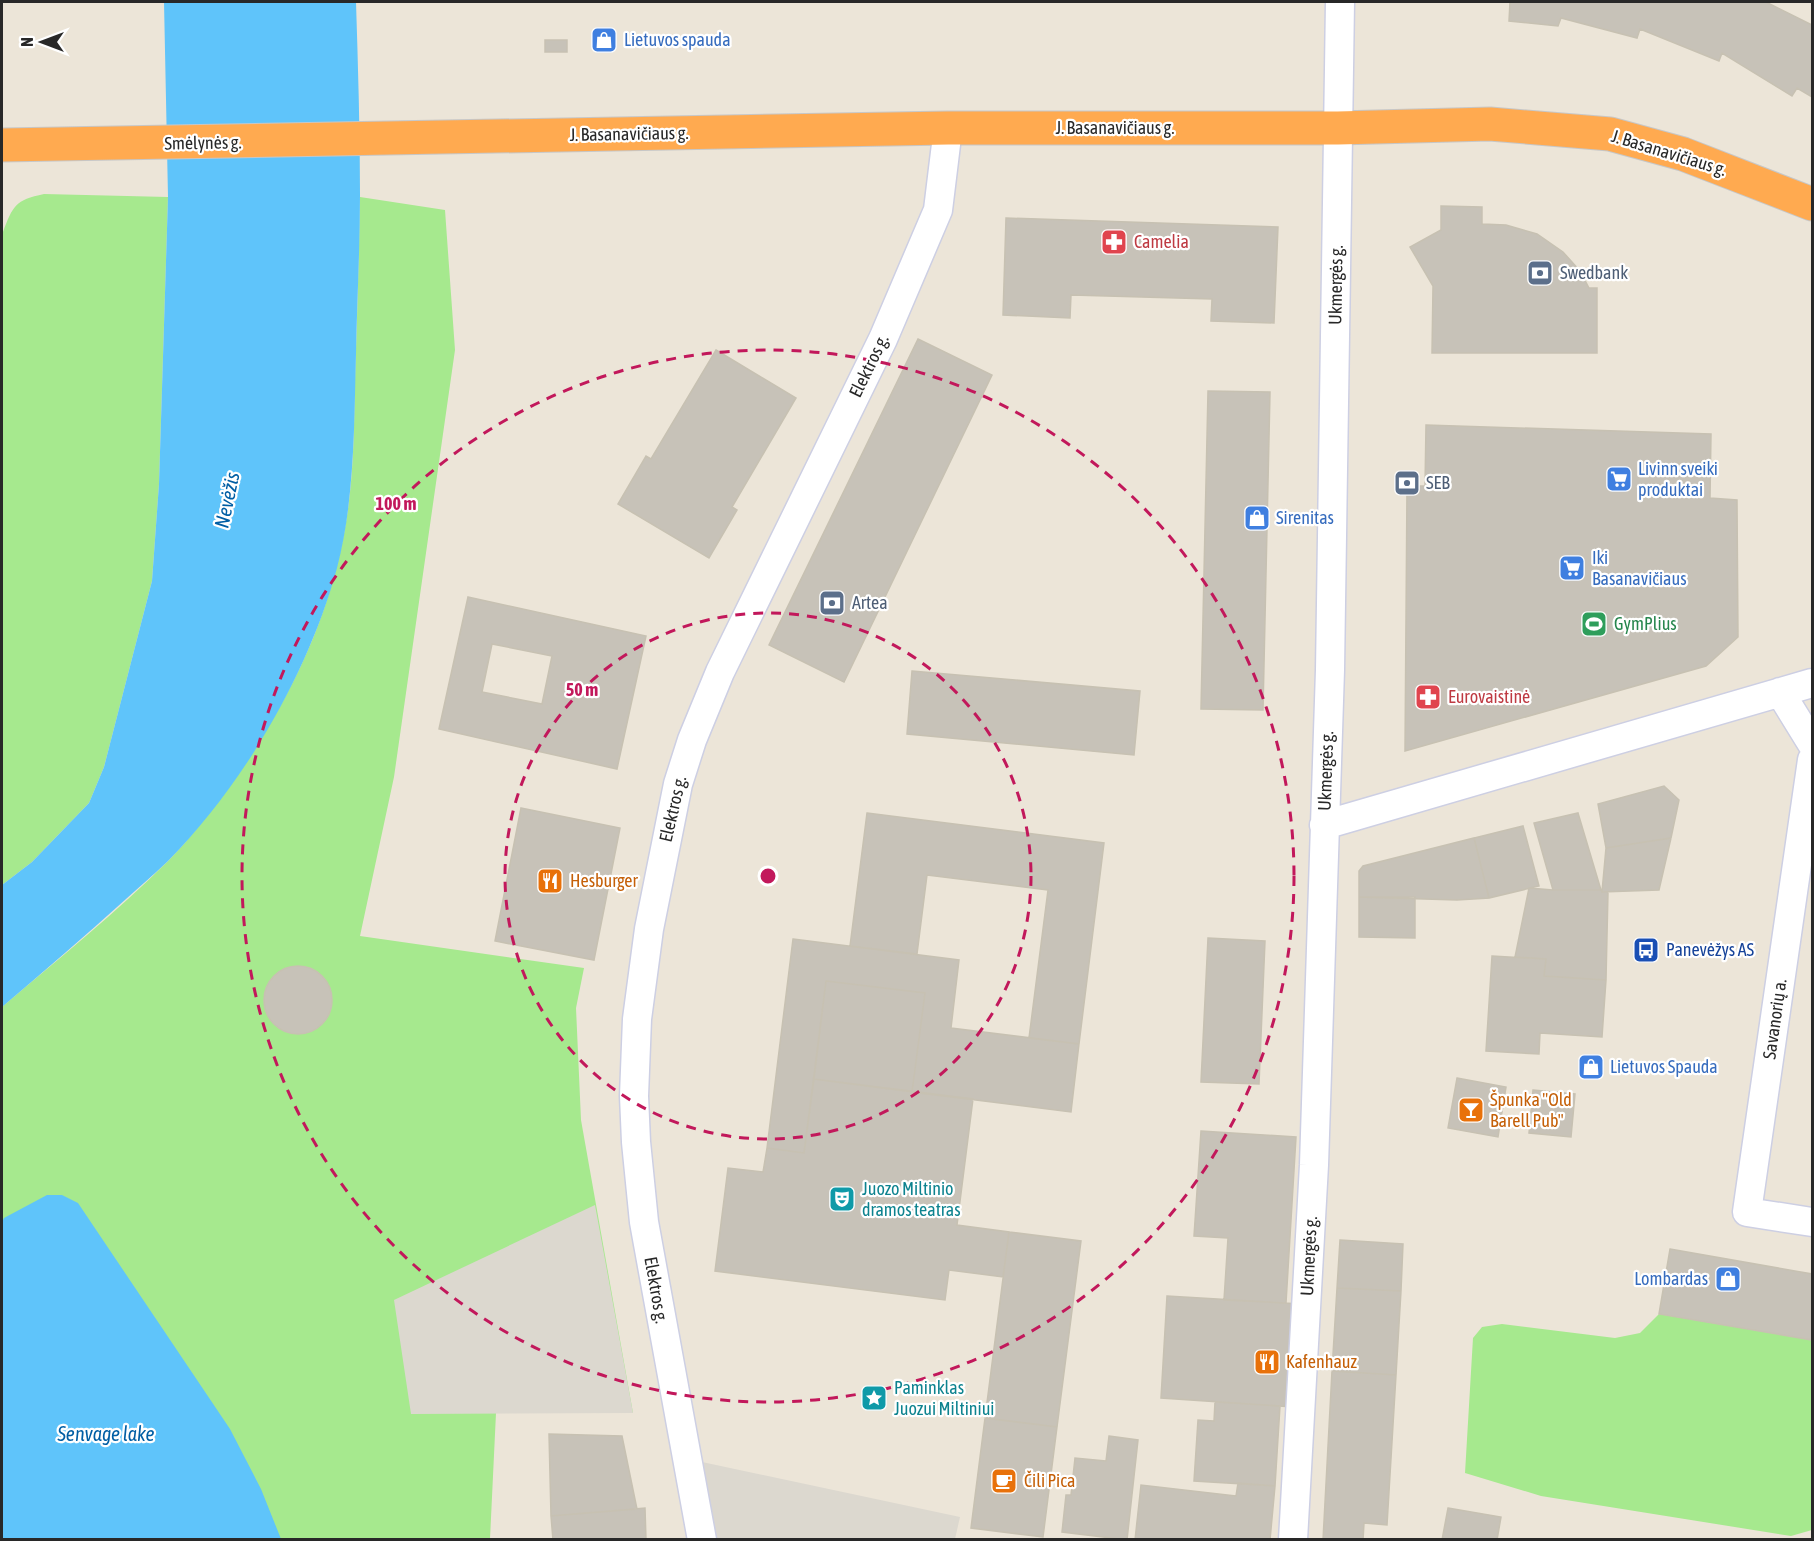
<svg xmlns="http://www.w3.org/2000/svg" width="1814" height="1541" viewBox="0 0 1814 1541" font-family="'Asap Condensed',sans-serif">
  <rect width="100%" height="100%" fill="#ece5d8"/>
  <!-- green -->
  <path fill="#a6e98e" d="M44 194 168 197 159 484 152 581 104 767 89 803 32 862 2 885 3 232C13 206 15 200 44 194Z
    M360 197 445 210 455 350 394 777 360 936 584 968 576 1008 581 1120 633 1413H496L490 1539H2V1007C58 959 116 913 168 861 192 837 213 808 233 781 290 700 332 615 347 516 354 471 354 425 355 380 357 319 359 258 360 197Z
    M1659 1314 1812 1340V1530L1791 1536 1541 1496 1465 1473 1473 1338 1482 1327 1502 1324 1615 1338 1640 1333Z"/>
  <!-- plaza -->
  <path fill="#dcd8cf" d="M595 1205 633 1413 411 1414 394 1300Z
    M688 1459 960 1517 955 1539H702Z"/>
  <!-- water -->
  <path fill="#5fc4fa" d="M164 2H356C358 66 360 130 360 195 360 248 357 301 356 354 354 425 355 499 337 568 309 672 244 784 168 861 155 874 140 886 126 899 85 936 44 971 2 1007V885L32 862 89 803 104 767 152 581 159 484 168 197Z
    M47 1195H62L78 1203 230 1429 261 1489 281 1539H2V1222L4 1218Z"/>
  <!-- building -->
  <path fill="#c7c2b8" stroke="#c7c1b2" stroke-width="1.5" fill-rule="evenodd" d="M1510 2H1766L1812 25V97L1797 88 1792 96 1722 53 1719 61 1640 29 1637 38 1561 18 1558 26 1509 21Z
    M597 31 613 32 612 49 596 48Z
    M545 40H567V52H545Z
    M1441 206 1482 207V224L1506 225 1537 234 1563 252 1580 271 1589 288H1597V353H1432L1433 286 1410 247 1441 230Z
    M1006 218 1278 227 1274 323 1211 321 1212 299 1071 295 1070 318 1003 315Z
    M918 339 992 375 844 682 769 645Z
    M716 350 796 398 732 507 737 510 709 558 618 504 646 456 651 459Z
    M1208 391 1270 392 1263 710 1201 709Z
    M1426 425 1711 434 1710 498 1737 500 1738 637 1706 666 1405 751 1407 486H1425Z
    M468 597 646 636 617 769 439 729ZM492 644 552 656 542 704 482 692Z
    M912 671 1140 691 1134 755 907 734Z
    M1664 786 1679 800 1671 838 1606 848 1598 804Z
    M521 808 620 828 594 960 495 941Z
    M867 813 1104 843 1079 1044 1029 1038 1048 890 927 875 917 954 850 946Z
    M1578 813 1601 890H1553L1534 823Z
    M1523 826 1539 886 1489 898 1474 838Z
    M1474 838 1489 898 1457 900 1359 897V871L1363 866Z
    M1671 838 1659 890 1602 892 1606 848Z
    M1529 888 1553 890H1601L1602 892H1608L1606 980 1544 976 1546 959 1515 957Z
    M1359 897H1415V938L1359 937Z
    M1208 938 1265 941 1259 1084 1201 1082Z
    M793 939 959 960 951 1028 1079 1044 1071 1112 912 1092 925 993 826 981 804 1153 767 1148Z
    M1492 956 1546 959 1544 976 1606 980 1602 1037 1540 1033 1539 1054 1486 1051Z
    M264 1000a34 34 0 1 1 68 0a34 34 0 1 1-68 0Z
    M826 981 925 993 912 1092 814 1079Z
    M1457 1078 1506 1087 1498 1137 1448 1128Z
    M814 1079 973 1099 957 1225 1009 1232 1003 1277 949 1270 945 1300 715 1271 728 1168 763 1172 767 1148 804 1153Z
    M1533 1090 1575 1094 1571 1137 1529 1133Z
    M1201 1131 1296 1137 1286 1303 1224 1300 1228 1238 1194 1236Z
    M1009 1232 1081 1241 1057 1427 985 1418Z
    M1340 1240 1403 1244 1401 1291 1337 1288Z
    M1670 1249 1812 1274V1340L1659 1314Z
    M1337 1288 1401 1291 1396 1375 1332 1371Z
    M1167 1296 1301 1304 1294 1407 1161 1398Z
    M1332 1371 1396 1375 1387 1525 1364 1523 1363 1540H1323Z
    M1215 1402 1280 1406 1275 1486 1194 1481 1198 1420 1214 1421Z
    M985 1418 1057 1427 1043 1537 971 1528Z
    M549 1434 622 1436 637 1509 551 1516Z
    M1109 1436 1138 1440 1127 1540 1062 1532 1066 1495H1071L1075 1458 1106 1461Z
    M1238 1483 1275 1486 1270 1540H1135L1141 1485 1236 1496Z
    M645 1508 646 1540H553L551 1516Z
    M1448 1508 1501 1517 1497 1540H1442Z"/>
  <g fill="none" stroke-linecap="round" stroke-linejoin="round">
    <!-- street casing -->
    <g stroke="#cdcfe3" stroke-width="31">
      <path id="street" d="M1780 692 1812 744
        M1812 760 1747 1212 1812 1222
        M1324 825 1812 683
        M702 1540 644 1222 636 1142 634 1096 637 1019 649 929 678 784 692 740 720 672 883 339 938 210 948 128
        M1293 1540 1314 1165 1330 670 1340 2"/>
    </g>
    <!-- highway casing -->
    <g stroke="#c7c7c7" stroke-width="35">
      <path id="highway" d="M2 145 948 128H1338L1490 124 1610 134 1683 154 1812 204"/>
    </g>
    <!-- street -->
    <use href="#street" stroke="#fff" stroke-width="28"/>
    <!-- highway -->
    <use href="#highway" stroke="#ffaa50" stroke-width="33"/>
  </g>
  <!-- distance rings -->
  <g fill="none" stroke="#c2185b" stroke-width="3" stroke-dasharray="10 8">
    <circle cx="768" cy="876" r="263"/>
    <circle cx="768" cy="876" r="526"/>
  </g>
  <!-- icons -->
  <defs>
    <g id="shop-square" transform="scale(1.35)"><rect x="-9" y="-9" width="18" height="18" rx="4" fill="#3f7fe0" stroke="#fff"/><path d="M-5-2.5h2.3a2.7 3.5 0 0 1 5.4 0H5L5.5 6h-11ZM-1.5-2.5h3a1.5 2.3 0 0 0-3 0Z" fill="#fff"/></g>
    <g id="pharmacy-square" transform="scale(1.35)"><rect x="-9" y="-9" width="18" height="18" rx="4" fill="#e0444e" stroke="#fff"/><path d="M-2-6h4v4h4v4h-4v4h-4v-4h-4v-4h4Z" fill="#fff"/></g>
    <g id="bank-square" transform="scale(1.35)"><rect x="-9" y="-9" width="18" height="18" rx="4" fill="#5c6f8a" stroke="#fff"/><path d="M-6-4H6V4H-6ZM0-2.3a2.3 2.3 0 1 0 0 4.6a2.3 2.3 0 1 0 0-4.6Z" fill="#fff"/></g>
    <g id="supermarket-square" transform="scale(1.35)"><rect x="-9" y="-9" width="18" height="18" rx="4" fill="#3f7fe0" stroke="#fff"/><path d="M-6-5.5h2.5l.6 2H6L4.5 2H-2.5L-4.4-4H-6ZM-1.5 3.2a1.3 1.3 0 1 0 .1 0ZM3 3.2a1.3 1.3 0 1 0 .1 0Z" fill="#fff"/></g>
    <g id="stadium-square" transform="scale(1.35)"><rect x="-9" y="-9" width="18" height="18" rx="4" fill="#2e9e5b" stroke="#fff"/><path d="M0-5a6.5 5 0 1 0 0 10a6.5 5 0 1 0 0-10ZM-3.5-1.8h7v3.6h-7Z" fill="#fff"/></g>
    <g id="restaurant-square" transform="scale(1.35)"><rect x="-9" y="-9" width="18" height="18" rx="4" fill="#e8710a" stroke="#fff"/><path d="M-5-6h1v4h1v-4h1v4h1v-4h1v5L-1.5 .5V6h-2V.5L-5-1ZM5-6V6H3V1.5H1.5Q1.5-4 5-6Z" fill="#fff"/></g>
    <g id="bus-square" transform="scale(1.35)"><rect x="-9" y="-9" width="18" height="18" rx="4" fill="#1a4fb4" stroke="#fff"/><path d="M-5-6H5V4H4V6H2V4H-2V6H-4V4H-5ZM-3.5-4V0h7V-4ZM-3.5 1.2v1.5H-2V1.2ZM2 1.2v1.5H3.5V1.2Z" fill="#fff"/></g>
    <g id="bar-square" transform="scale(1.35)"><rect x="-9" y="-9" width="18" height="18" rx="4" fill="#e8710a" stroke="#fff"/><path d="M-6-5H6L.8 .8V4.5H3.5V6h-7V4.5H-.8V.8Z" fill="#fff"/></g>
    <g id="theatre-square" transform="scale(1.35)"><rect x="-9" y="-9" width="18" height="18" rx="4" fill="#0f9aa8" stroke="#fff"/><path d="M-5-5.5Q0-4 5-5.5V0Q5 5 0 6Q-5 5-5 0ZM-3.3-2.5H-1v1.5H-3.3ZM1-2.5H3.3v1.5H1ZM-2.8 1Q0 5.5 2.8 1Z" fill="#fff"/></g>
    <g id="sight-square" transform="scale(1.35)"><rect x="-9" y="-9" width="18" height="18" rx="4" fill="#0f9aa8" stroke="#fff"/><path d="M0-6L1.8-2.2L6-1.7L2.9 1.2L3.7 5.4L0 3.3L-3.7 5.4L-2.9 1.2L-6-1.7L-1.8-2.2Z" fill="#fff"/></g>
    <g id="cafe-square" transform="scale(1.35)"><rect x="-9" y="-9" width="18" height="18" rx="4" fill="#e8710a" stroke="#fff"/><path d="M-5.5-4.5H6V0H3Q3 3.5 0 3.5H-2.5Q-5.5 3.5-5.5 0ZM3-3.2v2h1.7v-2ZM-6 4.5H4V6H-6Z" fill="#fff"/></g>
  </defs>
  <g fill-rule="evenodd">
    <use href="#shop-square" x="604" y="40"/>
    <use href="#pharmacy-square" x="1114" y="242"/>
    <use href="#bank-square" x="1540" y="273"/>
    <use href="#supermarket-square" x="1619" y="479"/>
    <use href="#bank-square" x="1407" y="483"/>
    <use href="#shop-square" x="1257" y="518"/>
    <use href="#supermarket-square" x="1572" y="568"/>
    <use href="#bank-square" x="832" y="603"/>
    <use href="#stadium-square" x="1594" y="624"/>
    <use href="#pharmacy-square" x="1428" y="697"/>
    <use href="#restaurant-square" x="550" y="881"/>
    <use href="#bus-square" x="1646" y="950"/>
    <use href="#shop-square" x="1591" y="1067"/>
    <use href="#bar-square" x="1471" y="1110"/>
    <use href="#theatre-square" x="842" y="1199"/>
    <use href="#shop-square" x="1728" y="1279"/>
    <use href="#restaurant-square" x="1267" y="1362"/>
    <use href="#sight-square" x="874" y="1398"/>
    <use href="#cafe-square" x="1004" y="1481"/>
  </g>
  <g text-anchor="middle" stroke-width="4.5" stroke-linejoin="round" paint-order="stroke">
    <!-- shop labels -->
    <g font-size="18" fill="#366cbe" stroke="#fff" text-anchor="start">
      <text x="624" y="46">Lietuvos spauda</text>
      <text x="1638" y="475">Livinn sveiki<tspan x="1638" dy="21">produktai</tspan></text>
      <text x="1276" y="524">Sirenitas</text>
      <text x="1592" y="564">Iki<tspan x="1592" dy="21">Basanavičiaus</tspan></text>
      <text x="1610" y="1073">Lietuvos Spauda</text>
      <text x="1708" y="1285" text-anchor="end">Lombardas</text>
    </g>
    <!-- street labels -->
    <g font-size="18" fill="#282828" stroke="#fff">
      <text x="1115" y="134">J. Basanavičiaus g.</text>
      <text transform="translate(629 134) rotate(-1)" y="6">J. Basanavičiaus g.</text>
      <text transform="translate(203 143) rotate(-1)" y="6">Smėlynės g.</text>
      <text transform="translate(1669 153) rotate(17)" y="6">J. Basanavičiaus g.</text>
      <text transform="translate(1336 285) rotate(-89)" y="6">Ukmergės g.</text>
      <text transform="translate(869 366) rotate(-64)" y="6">Elektros g.</text>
      <text transform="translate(1326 771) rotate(-88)" y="6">Ukmergės g.</text>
      <text transform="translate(673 809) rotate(-77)" y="6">Elektros g.</text>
      <text transform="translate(1775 1019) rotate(-82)" y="6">Savanorių a.</text>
      <text transform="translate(1309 1256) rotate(-87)" y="6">Ukmergės g.</text>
      <text transform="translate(656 1290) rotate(80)" y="6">Elektros g.</text>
    </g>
    <!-- health labels -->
    <g font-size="18" fill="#be3a42" stroke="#fff" text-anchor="start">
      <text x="1134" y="248">Camelia</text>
      <text x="1448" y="703">Eurovaistinė</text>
    </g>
    <!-- service labels -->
    <g font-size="18" fill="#4e5e75" stroke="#fff" text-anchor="start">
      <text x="1560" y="279">Swedbank</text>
      <text x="1426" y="489">SEB</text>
      <text x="852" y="609">Artea</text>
    </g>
    <!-- leisure labels -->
    <g font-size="18" fill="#27864d" stroke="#fff" text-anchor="start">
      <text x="1614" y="630">GymPlius</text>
    </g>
    <!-- food labels -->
    <g font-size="18" fill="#c56008" stroke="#fff" text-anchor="start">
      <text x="570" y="887">Hesburger</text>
      <text x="1490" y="1106">Špunka "Old<tspan x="1490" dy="21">Barell Pub"</tspan></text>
      <text x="1286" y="1368">Kafenhauz</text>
      <text x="1024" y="1487">Čili Pica</text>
    </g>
    <!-- transit labels -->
    <g font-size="18" fill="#164399" stroke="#fff" text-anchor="start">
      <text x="1666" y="956">Panevėžys AS</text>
    </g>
    <!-- culture labels -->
    <g font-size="18" fill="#0d838f" stroke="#fff" text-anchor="start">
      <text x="862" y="1195">Juozo Miltinio<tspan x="862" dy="21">dramos teatras</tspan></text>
      <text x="894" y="1394">Paminklas<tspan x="894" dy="21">Juozui Miltiniui</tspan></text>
    </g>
    <!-- water labels -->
    <g font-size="20" font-style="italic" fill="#005ea4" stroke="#fff">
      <text transform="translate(227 500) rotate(-78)" y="7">Nevėžis</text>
      <text x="106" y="1441">Senvage lake</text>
    </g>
  </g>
  <circle cx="768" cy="876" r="9" fill="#c2185b" stroke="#fff" stroke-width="3"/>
  <g font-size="18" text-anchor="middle" font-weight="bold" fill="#c2185b" stroke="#fff" stroke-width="4.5" stroke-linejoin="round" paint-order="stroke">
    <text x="396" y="510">100 m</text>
    <text x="582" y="696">50 m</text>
  </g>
  <!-- border -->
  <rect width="1814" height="1541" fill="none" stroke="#282828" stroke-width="6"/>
  <!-- north arrow -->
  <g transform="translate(42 42) rotate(270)" stroke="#ffffff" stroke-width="4.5" paint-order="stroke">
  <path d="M0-4.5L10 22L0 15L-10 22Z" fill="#282828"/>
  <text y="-9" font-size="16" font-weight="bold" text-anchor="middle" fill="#282828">N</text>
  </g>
</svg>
